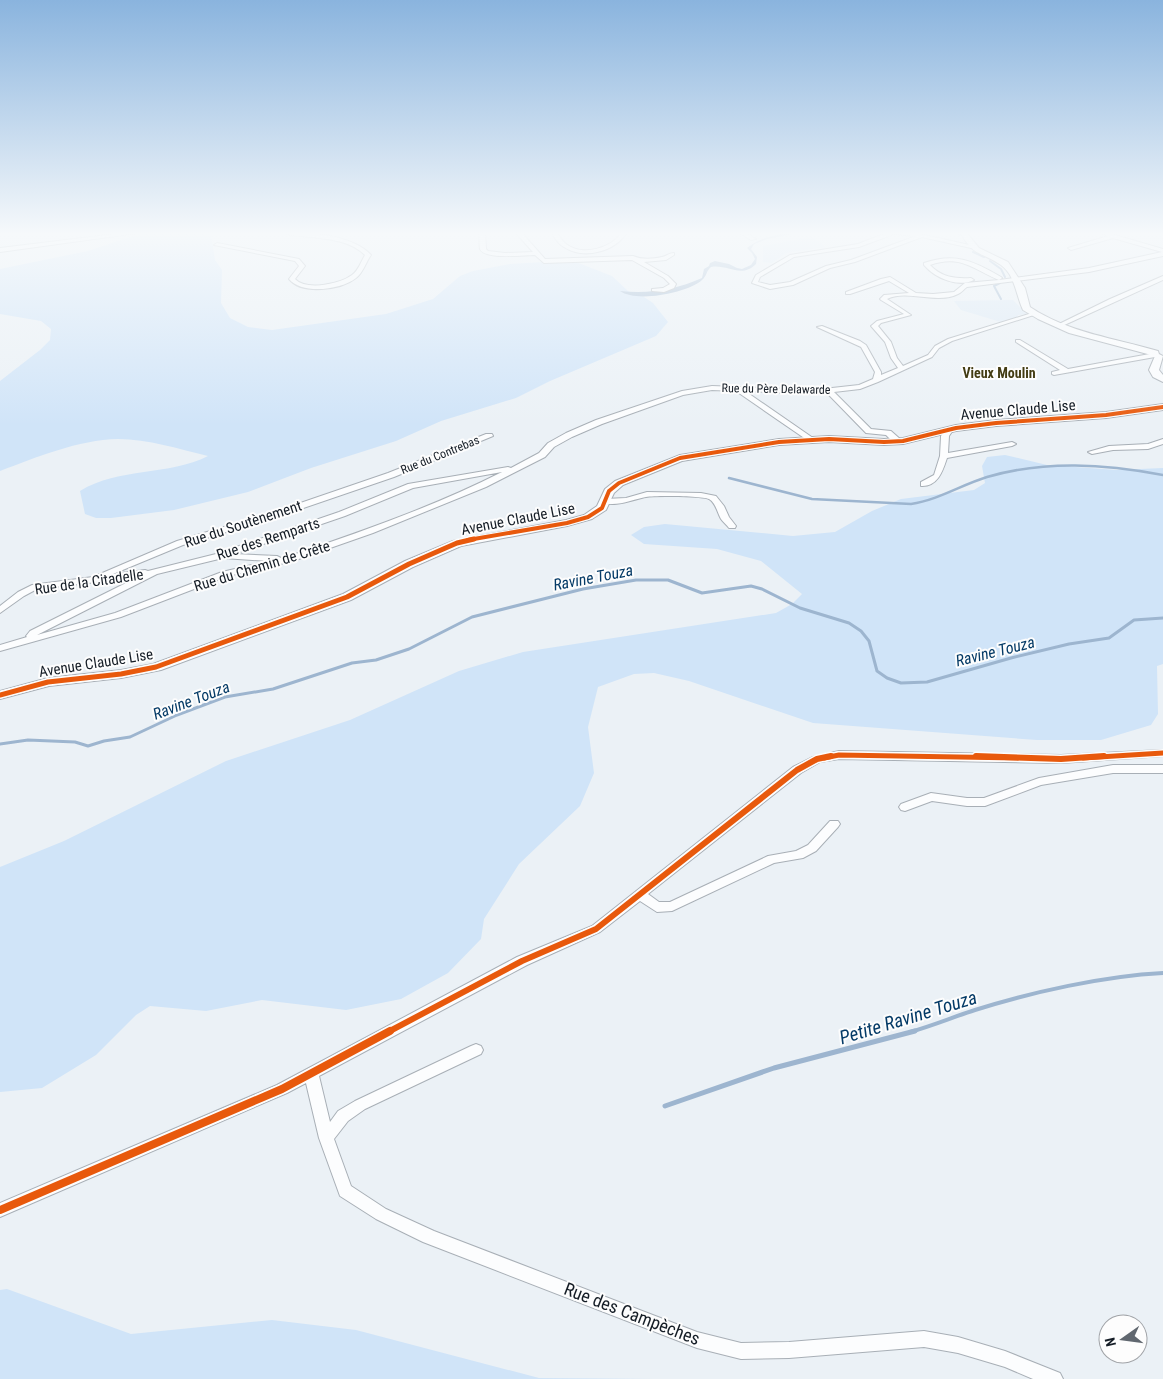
<svg xmlns="http://www.w3.org/2000/svg" width="1163" height="1379" viewBox="0 0 1163 1379" font-family="'Roboto Condensed',sans-serif">
  <rect width="100%" height="100%" fill="#ebf1f6"/>
  <!-- built -->
  <path fill="#dce9f5" d="M812 237 825 247 786 253 772 263 763 262V246Z
    M1013 300 1027 314 1018 315 1017 318 1004 323 961 310 954 301Z"/>
  <!-- green -->
  <path fill="#d0e4f8" d="M155 232H204L211 235 215 260 222 270 221 303 230 318 248 327 272 330 386 314 433 299 460 276 473 271 510 264 544 262H576L612 276 628 291 644 297 653 303 668 322 656 336 550 381 516 398 441 421 396 441 311 468 248 492 174 510 111 518H96L85 514 80 491C119 467 169 476 208 456 179 449 148 439 118 439 78 440 37 457 0 471V381L40 350 50 340 51 329 41 321 0 314V269L88 251 136 235Z
    M1005 455 1047 465 1117 470 1163 468V664L1157 666 1158 714 1151 725 1101 740H1037L813 723 689 681 654 673 634 674 598 687 588 727 594 773 580 806 519 864 484 919 481 939 448 973 401 999 346 1010 262 1000 206 1011 150 1006 136 1015 96 1055 42 1088 0 1092V867L64 841 226 761 350 720 459 671 523 652 776 613 792 604 802 594 761 561 717 549 644 544 631 535 644 527 665 524 793 536 835 532 872 511 901 499 974 490 985 483 982 466 987 457Z
    M7 1289 131 1334 272 1320 356 1330 539 1378 654 1379H0V1290Z"/>
  <!-- water -->
  <path fill="#9db5cf" d="M804 232 767 239 754 244 751 249 757 257 756 264C741 279 728 264 711 267 706 271 707 276 702 280 688 293 636 303 620 291 649 294 675 290 702 278L704 269 709 266 710 263 715 261 729 264 737 268 742 269 751 265 755 259 752 253 747 248C761 236 786 232 804 232Z"/>
  <g fill="none" stroke-linecap="round" stroke-linejoin="round">
    <!-- stream-far4 -->
    <path stroke="#9db5cf" stroke-width="2" d="M955 232 960 235
      M973 252 984 257
      M990 261 1001 269 1005 277
      M1000 283 994 286 1001 299"/>
    <!-- stream-far3 -->
    <path stroke="#9db5cf" stroke-width="2.5" d="M729 478 812 499 911 504C938 500 961 485 987 477 1045 460 1105 464 1163 475"/>
    <!-- stream-far2 -->
    <path stroke="#9db5cf" stroke-width="3" d="M0 744 28 740 75 742 88 746 104 741 130 737 177 715 225 697 273 689 352 663 376 660 409 649 472 617 583 589 636 580H668L702 593 751 586 762 589 800 608 849 623 861 631 869 641 877 671 887 678 901 683 927 682 1011 658 1069 644 1109 638 1134 620 1163 618"/>
    <!-- stream-far1 -->
    <path stroke="#9db5cf" stroke-width="4" d="M910 1032C932 1026 953 1017 975 1010 1032 992 1104 976 1163 973"/>
    <!-- stream -->
    <path stroke="#9db5cf" stroke-width="5" d="M665 1106 774 1068 915 1031"/>
    <!-- street casing -->
    <g stroke="#a8afb6" stroke-width="2">
      <path id="street" d="M132 232H145L0 252V248Z
        M284 232C309 232 353 235 371 255 366 262 363 273 356 278 341 290 302 295 289 279L299 266 295 261 214 245 217 243 299 259 305 266 295 279C306 291 340 284 352 275 358 271 361 262 365 255 349 239 324 239 302 236 296 236 288 235 284 232Z
        M479 232H485L486 249 488 251 505 253 533 252 515 232H521L545 259 633 256C642 260 653 259 662 257 667 256 669 253 674 253V255L666 260 644 262 668 276 676 284 674 288 664 292 652 291V289L663 288 670 284 664 278 632 260 544 263 535 255C525 255 484 260 480 249 479 244 480 237 479 232Z
        M552 232H556C559 236 562 241 566 244 583 257 612 248 622 232H627C615 252 584 260 564 247 558 244 554 237 552 232Z
        M738 232H744L756 239 751 240Z
        M889 232H911L974 246 971 248 922 237 855 262 830 268 793 285 770 289 752 283 756 275 790 255 858 244ZM894 234 916 236 851 260 826 266 790 282 770 285 758 282 760 277 794 257 859 247Z
        M1099 232H1105L1163 249V256L1089 272 967 287C964 289 961 293 958 294 936 305 908 289 887 299L911 315 881 323 878 326 891 342 897 358 903 366 928 355 935 346 948 339 1032 313 1037 314 952 341 939 348 932 357 878 382 860 389 834 392 871 429 891 431 900 439V443H894L886 435 866 433 827 393 814 394 745 391 813 438 814 440 810 442 736 391 712 390 683 395 602 424 572 437 554 447 545 457 486 487 373 533 293 561 228 576 121 617 0 651V645L27 637 26 636 30 631 138 577 37 589 24 596 0 613V606L18 592 32 585 93 577 177 541 277 511 388 473 486 434H492L493 436 394 477 283 515 183 545 113 574 145 570 148 571 216 554 339 512 408 484 508 467 511 468 539 453 548 443 566 433 596 420 682 391 712 386 814 390 859 385 873 379 875 372 861 347 817 327 822 326 860 341 866 345 881 372V375L898 368 891 358 885 342 871 326 877 321 904 314 881 300 880 299 884 295 909 293 889 281 850 294H846V292L881 279 890 277 916 293 933 294 954 292 965 283 999 280C973 269 960 254 930 265 941 277 955 279 971 278L974 280C958 288 935 278 924 265V263C955 252 974 261 1001 277L1002 278 999 280 1089 268 1162 252 1113 238 1071 250 1068 248 1108 236ZM502 472C433 507 360 532 287 557L281 558 277 556 234 554 345 516 413 488ZM223 558 269 561 222 572 115 613 37 635 157 574Z
        M1163 276V280L1060 327 1055 326 1110 299Z
        M1016 340H1020L1068 369 1155 353 1158 355 1155 357 1054 375 1052 374V372L1060 370 1016 342Z
        M946 428H949L953 430 949 436 948 453 1012 442 1016 444 1012 446 947 458C943 470 938 487 921 486V482L934 475 940 456 941 436Z
        M1163 439V444L1148 449 1113 450 1092 454 1088 452 1109 446 1148 444Z
        M647 492 701 493 716 496 724 506 729 517 736 526 735 528H729C727 525 723 522 721 519 717 512 716 503 709 499 702 496 656 495 646 497 634 499 612 509 601 501L605 499 626 498Z
        M1163 750V756L1061 763 839 759 820 762 801 773 648 894 659 902H670L768 856 796 851 808 845 830 821H838L840 824 838 827 816 851 803 858 774 863 672 911 657 912 640 901 600 932 527 965 319 1076 330 1122 338 1111 355 1101 471 1046 476 1044 481 1046 483 1050 481 1054 365 1109 348 1121 334 1139 351 1186 386 1209 434 1231 697 1332 741 1343 789 1342 924 1331 958 1337 1005 1351 1060 1373 1063 1379H1033L1005 1367 958 1353 924 1347 789 1358 741 1359 697 1348 423 1242 376 1219 340 1196 319 1138 306 1083 287 1093 0 1217V1203L277 1085 517 957 592 926 793 767 813 757 839 751 1061 755Z
        M1113 765H1163V773H1113L1041 785 985 806H967L932 801 905 811 901 810 899 807 901 804 931 793 967 798H984L1039 778Z"/>
    </g>
    <!-- secondary casing -->
    <g stroke="#a8afb6" stroke-width="2">
      <path id="secondary" d="M960 232H966L979 248 1008 262 1025 288 1030 307C1069 333 1114 338 1158 351L1159 354 1163 356 1159 370 1163 375V382L1153 377 1149 370 1155 356 1069 333 1038 319 1023 310C1016 295 1015 275 1001 265 980 251 974 257 960 232Z
        M1163 404V410L1106 418 996 426 956 431 903 444 884 445 829 442 779 445 682 461 623 485 614 493 606 510 592 519 567 526 461 546 413 567 351 600 161 670 121 678 49 686 0 699V691L48 678 121 670 153 664 343 594 405 561 453 541 566 520 584 515 597 506 605 489 615 481 680 455 779 439 829 436 884 439 903 438 956 425 996 420 1106 412Z"/>
    </g>
    <!-- street -->
    <use href="#street" fill="#fcfdfe" fill-rule="evenodd"/>
    <!-- secondary -->
    <use href="#secondary" fill="#fcfdfe" fill-rule="evenodd"/>
    <!-- cycleway-far3 casing -->
    <g stroke="#fdfdfd" stroke-width="6">
      <path id="cycleway-far3" d="M468 540 567 523 588 517 602 508 609 491 619 483 680 458 779 442 829 439 884 442 903 441 956 428 996 423 1106 415 1163 407"/>
    </g>
    <!-- cycleway-far2 casing -->
    <g stroke="#fdfdfd" stroke-width="8">
      <path id="cycleway-far2" d="M0 695 48 682 121 674 156 667 347 597 409 564 457 543 474 539
        M824 758 839 755 1018 758
        M1083 758 1163 753"/>
    </g>
    <!-- cycleway-far1 casing -->
    <g stroke="#fdfdfd" stroke-width="9">
      <path id="cycleway-far1" d="M976 756 1061 759 1104 756
        M388 1032 522 961 596 929 797 770 817 759 831 756"/>
    </g>
    <!-- cycleway casing -->
    <g stroke="#fdfdfd" stroke-width="11">
      <path id="cycleway" d="M0 1210 282 1089 390 1031"/>
    </g>
    <!-- cycleway-far3 -->
    <use href="#cycleway-far3" stroke="#e8590c" stroke-width="4"/>
    <!-- cycleway-far2 -->
    <use href="#cycleway-far2" stroke="#e8590c" stroke-width="5"/>
    <!-- cycleway-far1 -->
    <use href="#cycleway-far1" stroke="#e8590c" stroke-width="6"/>
    <!-- cycleway -->
    <use href="#cycleway" stroke="#e8590c" stroke-width="8"/>
  </g>
  <!-- sky -->
  <linearGradient id="sky" x2="0" y2="1"><stop stop-color="#8ab4de"/><stop offset="0.55" stop-color="#f6f9fb"/><stop offset="1" stop-color="#f6f9fb" stop-opacity="0"/></linearGradient>
  <rect width="1163" height="425" fill="url(#sky)"/>
  <g text-anchor="middle" stroke-width="4" stroke-linejoin="round" paint-order="stroke">
    <!-- far-street labels -->
    <g font-size="12" fill="#151d26" stroke="#fdfdfd">
      <text transform="translate(776 389) rotate(1)" y="4">Rue du Père Delawarde</text>
      <text transform="translate(440 455) rotate(-22)" y="4">Rue du Contrebas</text>
    </g>
    <!-- far-neighbourhood labels -->
    <g font-size="14" font-weight="bold" fill="#433c13" stroke="#fdfdfd">
      <text x="999" y="378">Vieux Moulin</text>
    </g>
    <!-- street labels -->
    <g font-size="15" fill="#151d26" stroke="#fdfdfd">
      <text transform="translate(1018 410) rotate(-5)" y="5">Avenue Claude Lise</text>
      <text transform="translate(518 519) rotate(-11)" y="5">Avenue Claude Lise</text>
      <text transform="translate(243 524) rotate(-18)" y="5">Rue du Soutènement</text>
      <text transform="translate(268 539) rotate(-18)" y="5">Rue des Remparts</text>
      <text transform="translate(262 566) rotate(-17)" y="5">Rue du Chemin de Crête</text>
      <text transform="translate(89 582) rotate(-8)" y="5">Rue de la Citadelle</text>
      <text transform="translate(96 663) rotate(-9)" y="5">Avenue Claude Lise</text>
    </g>
    <!-- water labels -->
    <g font-size="16" font-style="italic" fill="#043a66" stroke="#fdfdfd">
      <text transform="translate(593 577) rotate(-11)" y="6">Ravine Touza</text>
      <text transform="translate(995 651) rotate(-14)" y="6">Ravine Touza</text>
      <text transform="translate(191 700) rotate(-21)" y="6">Ravine Touza</text>
    </g>
    <!-- near-street labels -->
    <g font-size="18" fill="#151d26" stroke="#fdfdfd">
      <text transform="translate(632 1314) rotate(21)" y="6">Rue des Campèches</text>
    </g>
    <!-- near-water labels -->
    <g font-size="19" font-style="italic" fill="#043a66" stroke="#fdfdfd">
      <text transform="translate(908 1017) rotate(-17)" y="7">Petite Ravine Touza</text>
    </g>
  </g>
  <!-- north arrow -->
  <g transform="translate(1123 1339) rotate(256)"><circle r="24" fill="#fdfdfd" stroke="#a0a3a7"/>
  <path d="M0-4L9 19L0 12L-9 19Z" fill="#60676f"/>
  <text y="-8" font-size="14" font-weight="bold" text-anchor="middle" fill="#151d26">N</text>
  </g>
</svg>
